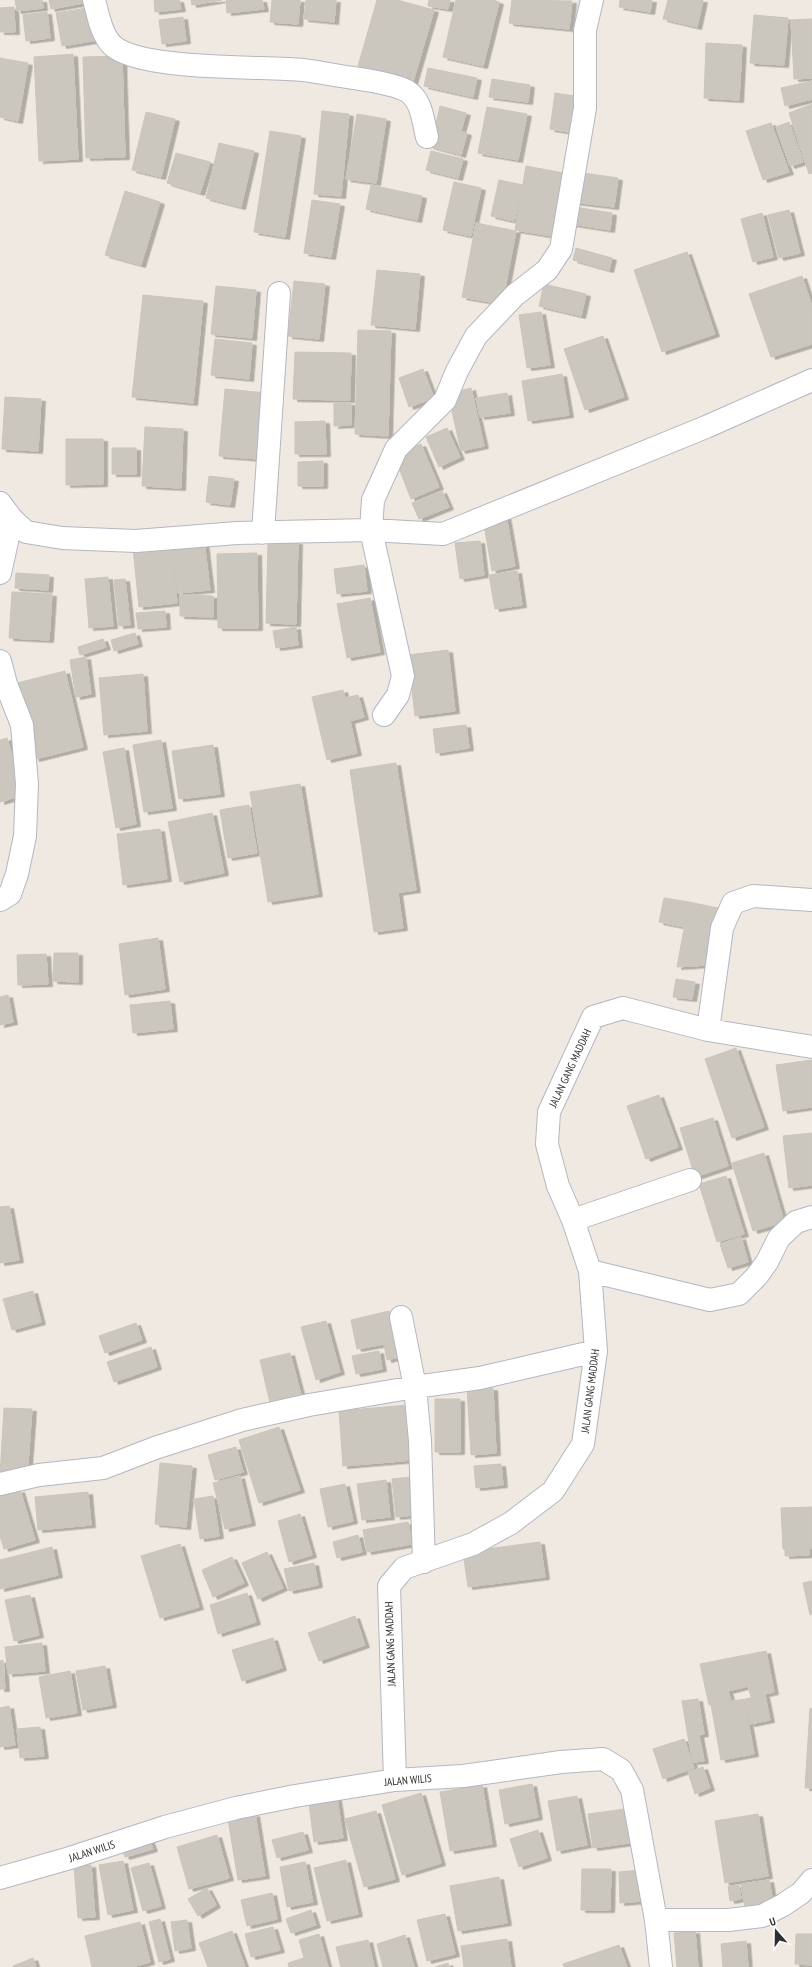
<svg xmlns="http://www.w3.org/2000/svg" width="812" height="1967" viewBox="0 0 812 1967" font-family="'PT Sans Narrow',sans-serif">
  <defs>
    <filter id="shadow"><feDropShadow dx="4.5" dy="2.5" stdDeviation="0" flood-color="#0004"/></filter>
  </defs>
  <rect width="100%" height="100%" fill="#efe9e1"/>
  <!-- building -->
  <path fill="#cbc7bf" stroke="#cbc5ba" filter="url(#shadow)" d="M15 0H42L43 8 17 11Z
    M49 0H88L89 2 51 9Z
    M154 0H179L181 9 155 12Z
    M191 0H222L192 5Z
    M226 0H262L264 9 227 13Z
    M272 0H300L298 24 270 22Z
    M306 0H336L334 22 304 19Z
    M377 0H397L434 10 413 82 358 66Z
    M429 0H450L448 9 428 6Z
    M456 0H493L499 2 483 66 443 57Z
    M512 0 572 1 569 29 509 23Z
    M620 0H652L650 12 619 7Z
    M668 0H703L697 27 663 19Z
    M14 7 15 32H0V8Z
    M93 7 98 40 62 46 56 13Z
    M47 12 50 38 26 41 23 15Z
    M754 15 788 18 784 65 750 63Z
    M183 17 186 41 162 44 159 20Z
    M812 19V78L794 79 791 20Z
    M706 43 742 45 739 100 704 98Z
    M73 54 78 159 39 161 34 57Z
    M122 56 125 157 86 158 83 57Z
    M0 58 28 63 18 121 0 117Z
    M428 68 477 78 473 97 424 86Z
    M492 79 530 85 528 102 489 97Z
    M812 81V99L785 106 781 88Z
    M555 93 581 97 575 133 550 129Z
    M812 104V173L809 174 789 113Z
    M440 106 466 113 461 131 436 124Z
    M487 107 527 114 518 160 478 153Z
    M322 111 349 114 341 196 314 194Z
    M146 112 175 119 161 177 132 170Z
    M357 114 386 119 376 183 346 179Z
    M789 122 803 162 790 166 776 127Z
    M771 123 789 172 763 180 746 131Z
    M436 124 467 133 461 155 429 146Z
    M270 131 301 136 285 237 254 232Z
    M219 143 254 151 241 207 206 198Z
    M431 151 463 159 458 178 426 170Z
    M176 153 210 162 200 193 167 183Z
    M526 166 569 174 558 237 515 230Z
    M577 172 618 178 614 207 573 202Z
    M499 180 523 185 514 221 491 216Z
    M454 182 481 188 471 236 443 230Z
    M371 185 422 196 417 220 366 209Z
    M125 191 160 202 141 265 105 255Z
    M312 200 340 204 331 257 304 253Z
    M575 207 612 213 610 230 572 224Z
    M789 210 800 253 779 258 768 215Z
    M762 213 773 257 753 262 741 219Z
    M476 223 516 231 502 304 462 297Z
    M576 248 612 258 609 270 573 260Z
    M687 252 715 334 662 352 634 270Z
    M377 270 420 274 415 329 371 325Z
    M802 276 812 307V344L771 357 749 294Z
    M294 281 325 284 319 339 288 336Z
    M544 284 586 294 581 316 539 306Z
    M216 286 256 290 252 338 211 334Z
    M143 295 203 301 193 403 132 397Z
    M541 312 550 365 527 368 519 315Z
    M358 330 391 331 388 436 355 434Z
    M603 336 624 397 585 410 564 349Z
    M215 339 252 343 249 379 211 375Z
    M295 352 351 353 350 400 293 399Z
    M423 369 434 398 409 407 399 378Z
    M562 374 569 415 528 421 522 381Z
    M471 388 484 446 461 451 448 394Z
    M225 389 266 393 259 459 219 456Z
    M507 393 510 413 480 417 476 398Z
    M5 397 41 399 38 451 2 449Z
    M334 403H351V425L334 426Z
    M325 421 326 454H295V422Z
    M145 427 183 429 181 488 142 486Z
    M447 428 460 457 439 467 426 437Z
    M66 439H103V484L66 485Z
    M421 444 439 487 411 499 394 455Z
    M112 448H136V474H112Z
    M323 461V486H298V462Z
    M209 476 234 479 230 505 206 502Z
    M442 491 449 507 419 519 412 503Z
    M506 515 515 566 492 571 483 519Z
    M204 541 210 590 178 593 172 544Z
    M480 541 484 575 460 579 455 543Z
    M268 542H298L296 624 266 623Z
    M171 543 177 603 139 607 133 548Z
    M257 553 258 628H218L217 554Z
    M364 565 367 591 337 594 334 569Z
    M517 571 522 605 495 609 489 575Z
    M16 573 49 575 48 590 15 588Z
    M108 577 113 626 89 628 85 579Z
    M125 579 130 625 119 626 114 580Z
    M12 592 52 594 49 640 9 638Z
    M180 595 213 596V617L180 616Z
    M370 598 380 652 347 658 337 604Z
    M165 611 166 627 138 629 136 613Z
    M296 627 298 645 276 648 273 631Z
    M135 633 138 644 114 651 111 640Z
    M103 639 106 647 80 655 78 647Z
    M448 650 455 711 415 716 408 655Z
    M86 657 91 694 76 697 70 660Z
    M65 671 83 747 35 759 17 683Z
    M143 674 147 731 104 735 99 678Z
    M343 690 345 698 358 695 364 717 350 721 357 753 327 760 312 697Z
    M466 725 469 748 436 753 433 729Z
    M7 738 23 795 0 802V740Z
    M161 740 172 808 144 812 133 745Z
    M213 745 220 794 179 799 172 751Z
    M124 748 136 824 116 828 103 752Z
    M396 763 416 890 369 897 350 770Z
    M300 784 318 894 268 902 250 792Z
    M249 805 257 853 228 858 220 810Z
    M212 813 224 873 180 882 168 822Z
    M160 829 167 879 123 885 117 834Z
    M398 893 403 928 374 932 369 897Z
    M664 898 689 902 684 927 659 922Z
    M689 902 718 908 707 965 677 967Z
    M158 938 165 989 125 995 119 944Z
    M54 953H78V982L53 981Z
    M46 954 48 984 18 985 17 955Z
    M676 979 695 982 692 999 673 997Z
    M8 995 13 1022 0 1025V997Z
    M170 1001 173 1029 133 1033 130 1005Z
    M736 1048 764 1127 732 1138 705 1059Z
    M812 1060V1107L783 1111 776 1065Z
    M659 1095 678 1147 646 1159 627 1106Z
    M713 1118 728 1166 695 1177 680 1128Z
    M812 1133V1185L789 1188 783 1136Z
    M764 1153 784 1222 753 1231 732 1163Z
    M726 1176 744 1234 717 1242 699 1184Z
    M9 1206 19 1260 0 1263V1207Z
    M741 1237 748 1262 728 1268 720 1244Z
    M33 1291 41 1322 12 1330 3 1299Z
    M389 1311 399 1357 387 1360 384 1344 357 1349 351 1320Z
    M326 1321 340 1372 316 1380 301 1327Z
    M136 1323 142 1340 105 1353 99 1336Z
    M151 1347 157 1367 114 1382 107 1362Z
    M379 1351 382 1369 356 1374 352 1356Z
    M290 1353 302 1399 271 1407 260 1360Z
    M493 1388 496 1453 471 1455 467 1389Z
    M435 1399H460V1452H435Z
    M408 1405 413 1460 343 1466 339 1411Z
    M4 1408 32 1409 27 1477 0 1475Z
    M279 1427 300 1490 259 1503 239 1440Z
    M236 1447 243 1472 215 1480 208 1455Z
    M160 1463 192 1466 186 1527 155 1524Z
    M501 1464 503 1485 476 1488 474 1466Z
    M240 1476 251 1523 225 1529 213 1483Z
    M410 1477 414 1515 396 1517 392 1479Z
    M386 1480 390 1517 362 1520 357 1484Z
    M345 1484 353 1521 328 1527 320 1489Z
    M20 1490 35 1540 4 1549 0 1536V1496Z
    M88 1492 91 1525 38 1530 35 1497Z
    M213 1496 219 1536 200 1539 194 1499Z
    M812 1507V1548H809V1555L785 1556V1549H783L781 1508Z
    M300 1514 312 1555 289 1562 278 1521Z
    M408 1522 412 1544 367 1552 363 1530Z
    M358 1535 362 1552 337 1558 333 1542Z
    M540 1542 545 1577 468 1587 463 1552Z
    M180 1544 199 1607 160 1618 141 1556Z
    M52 1547 58 1575 0 1589V1560Z
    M267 1552 283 1588 258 1599 242 1563Z
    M232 1557 244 1583 213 1597 202 1570Z
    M314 1563 318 1585 289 1591 284 1569Z
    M812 1581V1614L810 1615 803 1583Z
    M247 1593 256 1622 218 1634 210 1605Z
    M30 1595 39 1635 14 1641 5 1600Z
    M355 1616 365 1645 319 1661 308 1633Z
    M273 1638 282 1668 242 1681 232 1650Z
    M42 1643 45 1671 8 1674 5 1647Z
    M766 1651 774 1692 751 1697 748 1686 728 1691 731 1701 709 1705 700 1664Z
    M3 1660 5 1689H0V1661Z
    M105 1666 112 1705 83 1710 76 1671Z
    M70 1671 77 1713 46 1718 39 1677Z
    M765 1695 770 1720 750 1724 745 1699Z
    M698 1699 704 1734 688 1737 682 1701Z
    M744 1699 754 1754 721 1760 711 1705Z
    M9 1706 15 1745 0 1747V1708Z
    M810 1708 812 1709V1788H805Z
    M40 1727 44 1756 20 1758 17 1729Z
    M699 1735 704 1761 693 1762 688 1737Z
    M684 1739 694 1768 663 1779 653 1749Z
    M703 1767 710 1788 695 1794 688 1772Z
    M532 1784 538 1817 505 1824 499 1790Z
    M482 1785 492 1844 450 1851 440 1792Z
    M336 1792 343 1838 314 1842 308 1796Z
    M421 1793 441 1863 402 1875 382 1805Z
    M577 1796 587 1845 557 1851 548 1801Z
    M632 1808 636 1842 593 1848 588 1814Z
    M376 1811 395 1879 364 1887 345 1819Z
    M255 1814 265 1876 238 1880 228 1819Z
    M758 1814 768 1876 725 1883 715 1821Z
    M538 1830 547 1858 519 1867 510 1839Z
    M303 1832 308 1850 277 1858 272 1840Z
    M217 1835 229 1878 189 1889 177 1847Z
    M149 1838 153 1849 125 1857 121 1847Z
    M346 1860 358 1914 327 1921 314 1868Z
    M123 1861 133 1910 108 1915 99 1865Z
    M305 1862 313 1902 287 1907 280 1867Z
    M149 1863 161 1906 143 1911 131 1868Z
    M91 1865 95 1917 78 1918 74 1866Z
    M582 1869H611L610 1910H581Z
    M641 1870 643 1901 620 1903 619 1872Z
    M499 1877 507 1923 458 1931 450 1886Z
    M769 1880 773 1903 745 1908 741 1884Z
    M739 1885 741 1899 730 1901 728 1886Z
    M207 1888 216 1905 198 1916 188 1899Z
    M272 1893 277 1919 247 1926 241 1900Z
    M311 1910 316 1925 291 1933 286 1919Z
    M445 1914 455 1954 427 1961 417 1920Z
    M160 1919 170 1959 159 1962 149 1922Z
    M187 1920 191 1948 175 1951 171 1922Z
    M140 1922 150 1962 132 1967H92L85 1936Z
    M273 1927 280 1950 251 1957 245 1934Z
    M232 1931 245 1967H208L199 1943Z
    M695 1931 698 1967H677L674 1933Z
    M319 1934 328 1967H289L288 1963 304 1958 299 1940Z
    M796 1934H812V1965L795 1964Z
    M405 1935 414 1967H383L377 1944Z
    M507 1939 511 1967H464L461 1946Z
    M368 1940 374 1967H341L336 1947Z
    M746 1941 748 1967H723L721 1944Z
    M619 1945 627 1967H564L563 1964Z
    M33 1958 36 1967H13V1966Z
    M448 1963 449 1967H435Z"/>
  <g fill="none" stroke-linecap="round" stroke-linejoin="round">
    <!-- street casing -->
    <g stroke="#b4b7c1" stroke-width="24">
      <path id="street" d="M94 0C98 14 101 34 112 45 139 71 262 66 303 70 320 72 337 76 354 78 367 80 395 84 407 91 422 100 423 121 427 137
        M0 503 12 519 26 532 62 538 136 541 237 533 371 530 443 534 706 427 812 380
        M263 533 279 293
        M0 573 12 519
        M0 661 6 684 22 725 27 784 25 836 17 874 10 894 0 900
        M384 715 398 695 403 676 371 530 373 500 396 449 445 400 457 371 476 336 515 295 547 270 561 249 585 108V30L592 0
        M708 1030 722 928 733 903 753 896 812 900
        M573 1220 690 1180
        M590 1271 710 1300 739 1294 757 1276 767 1262 779 1238 796 1222 812 1217
        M401 1317 415 1387 420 1441 424 1562
        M0 1484 39 1475 103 1468 155 1448 242 1420 309 1405 415 1387 480 1378 596 1351
        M395 1780 389 1586 404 1568 473 1544 511 1523 553 1491 583 1444 596 1351 590 1271 573 1220 558 1186 547 1144 549 1112 593 1017 623 1008 708 1030 812 1047
        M0 1878 70 1858 165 1827 236 1808 295 1796 395 1780 463 1776 561 1762 603 1759 621 1770 632 1790 656 1920 661 1967
        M656 1920H728L762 1916 783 1905 801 1893 812 1880"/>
    </g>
    <!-- street -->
    <use href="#street" stroke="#fff" stroke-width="22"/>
  </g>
  <g text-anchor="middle" stroke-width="3" stroke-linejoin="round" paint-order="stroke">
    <!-- street labels -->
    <g font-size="11" fill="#2e2e2e" stroke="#fff">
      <text transform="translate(570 1068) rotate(-65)" y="4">JALAN GANG MADDAH</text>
      <text transform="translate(590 1391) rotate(-83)" y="4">JALAN GANG MADDAH</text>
      <text transform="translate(390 1644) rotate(-92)" y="4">JALAN GANG MADDAH</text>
      <text transform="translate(408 1780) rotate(-5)" y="4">JALAN WILIS</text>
      <text transform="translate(92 1851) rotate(-18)" y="4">JALAN WILIS</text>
    </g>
  </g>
  <!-- north arrow -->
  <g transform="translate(776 1931) rotate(340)" stroke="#ffffff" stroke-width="3" paint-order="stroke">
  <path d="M0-3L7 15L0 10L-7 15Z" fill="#2e2e2e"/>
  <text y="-6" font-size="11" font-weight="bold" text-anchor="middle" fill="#2e2e2e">U</text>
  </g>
</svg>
